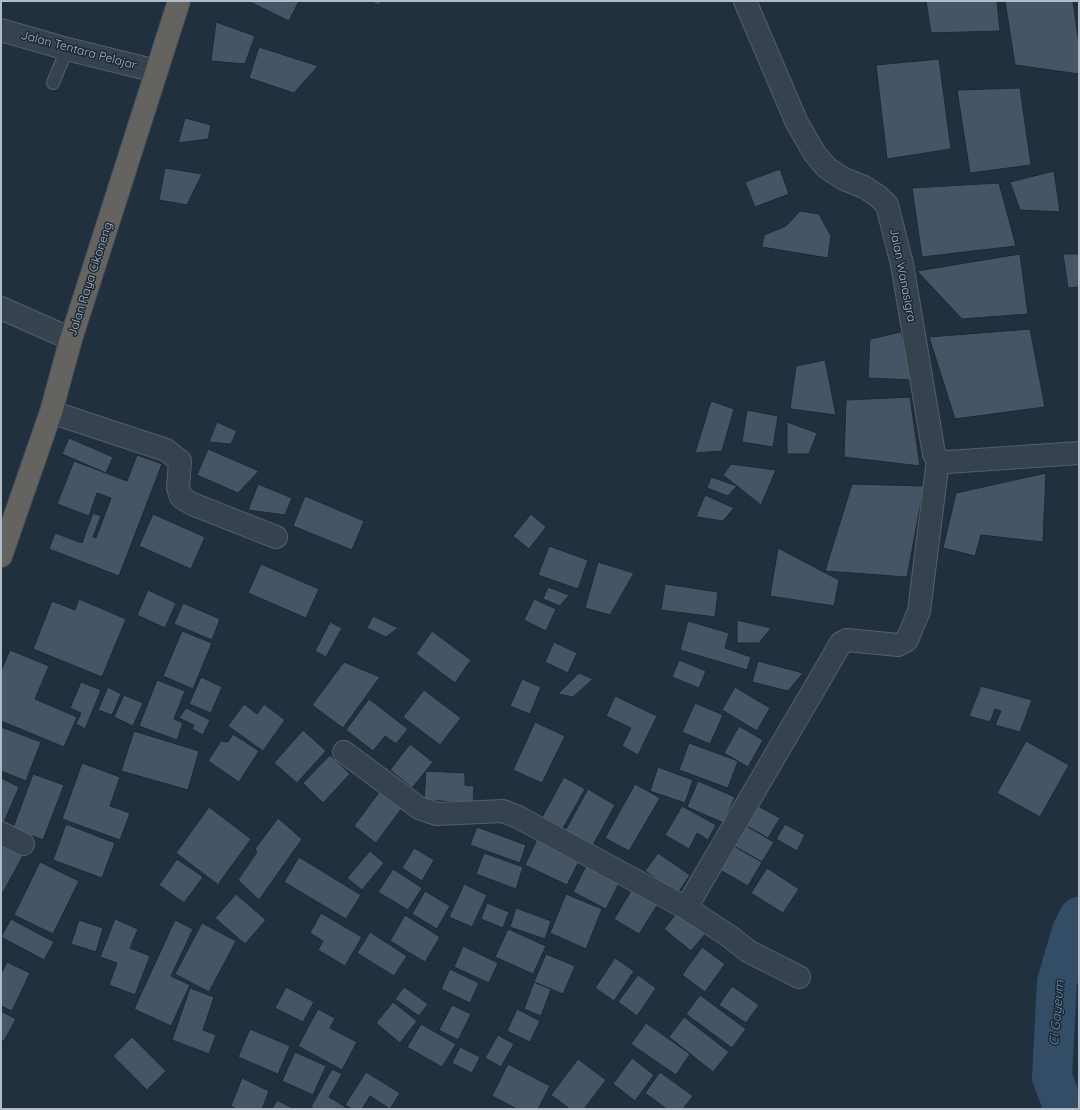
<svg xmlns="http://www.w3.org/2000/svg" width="1080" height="1110" viewBox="0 0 1080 1110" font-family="Quicksand,sans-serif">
  <rect width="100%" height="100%" fill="#21303e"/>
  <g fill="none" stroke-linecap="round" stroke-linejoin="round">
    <!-- river -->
    <path stroke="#344d67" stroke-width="40" d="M1064 1109 1052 1077 1057 982 1072 931 1079 917"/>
  </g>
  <!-- building -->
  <path fill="#455565" stroke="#1d2935" d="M248 1H299L289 21Z
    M370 1H381L379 5Z
    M926 1H997L1000 31 931 33Z
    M1005 1H1073L1079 44V74L1015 65Z
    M216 22 255 36 245 64 211 61Z
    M259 47 318 66 294 93 249 78Z
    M939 59 951 149 887 159 876 65Z
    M1020 88 1031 165 970 173 957 90Z
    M185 118 211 125 208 139 178 143Z
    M165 168 202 174 187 205 159 200Z
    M780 169 789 194 755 207 745 182Z
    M1054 171 1060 212 1020 210 1010 182Z
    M999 183 1016 246 922 257 912 188Z
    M800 211 819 214 831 236 828 258 762 247 764 235 786 226Z
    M1020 254 1028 314 962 319 917 271Z
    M1063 254H1079V287L1068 288Z
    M1030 329 1045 407 955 419 929 337Z
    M901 332 913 380 868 378 870 339Z
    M825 360 836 415 790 409 796 366Z
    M910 397 920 466 844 457 846 400Z
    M711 401 734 409 722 451 695 453Z
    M747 410 778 416 773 447 742 442Z
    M217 422 237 431 231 444 209 442Z
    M787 422 817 433 809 454H787Z
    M69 438 113 457 106 473 62 454Z
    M208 449 259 471 238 493 197 475Z
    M137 455 162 464 119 576 49 549 55 533 82 543 93 513 101 516 93 537 96 538 111 498 97 493 89 516 57 504 74 461 127 481Z
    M731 464 776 470 761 505 723 475Z
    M1046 473 1043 542 981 535 975 556 943 548 956 493Z
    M711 477 737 486 728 496 707 488Z
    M258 484 292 498 285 515 248 510Z
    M852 484 924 486 907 577 825 571Z
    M705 495 734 508 723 521 696 517Z
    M305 496 364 521 352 550 293 526Z
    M153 514 205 537 191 569 139 546Z
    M531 514 546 527 529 549 513 536Z
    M549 546 588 560 578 589 538 575Z
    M778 548 839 580 834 606 770 596Z
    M598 562 634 573 610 615 585 608Z
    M261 564 319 589 306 618 248 593Z
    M665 584 718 592 715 617 661 610Z
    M548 587 569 595 560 606 543 599Z
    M148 590 176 603 165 628 137 615Z
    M79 599 126 619 102 677 33 649 52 601 75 610Z
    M534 599 556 609 546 631 524 620Z
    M183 603 220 619 212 640 174 624Z
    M373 616 398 628 386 637 367 628Z
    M737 620 771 628 759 643H737Z
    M688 621 729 633 725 648 751 657 747 670 680 650Z
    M330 622 342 628 326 657 315 651Z
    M182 631 212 643 193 689 163 676Z
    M432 631 471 660 455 683 416 654Z
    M554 642 577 653 568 673 545 662Z
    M10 650 49 666 35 699 77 717 64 747 1 721V671Z
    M679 660 706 671 699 688 672 677Z
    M758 661 803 673 788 691 752 682Z
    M344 662 380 677 343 728 312 705Z
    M579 673 593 679 573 697 558 694Z
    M201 677 222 687 211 713 189 704Z
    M522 679 541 687 530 714 510 706Z
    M157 680 185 691 174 719 183 723 177 740 139 726Z
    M81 682 101 690 85 729 76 724 81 713 70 708Z
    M981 686 1032 700 1020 732 995 725 1001 711 995 709 990 722 969 716Z
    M108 687 121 694 112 715 98 710Z
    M735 687 770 708 757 731 722 710Z
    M424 690 461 718 440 745 403 717Z
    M124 695 143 703 133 726 114 717Z
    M615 696 657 716 638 755 622 746 631 728 606 716Z
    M369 699 408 729 396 744 385 736 373 751 346 730Z
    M695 703 723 715 710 744 682 732Z
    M244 704 257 714 264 704 285 720 263 751 228 726Z
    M186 708 210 720 203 735 192 729 194 725 179 718Z
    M535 722 565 736 542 783 513 770Z
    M739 726 763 740 748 767 724 753Z
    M1 727 41 742 26 781 1 771Z
    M303 730 326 751 297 783 274 763Z
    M134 731 199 751 188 790 121 771Z
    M233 734 259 751 239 782 208 761 221 741 228 742Z
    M1026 741 1069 765 1040 817 997 793Z
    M689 743 738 761 728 788 679 770Z
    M410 744 433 762 412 788 390 770Z
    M330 755 350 774 323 803 303 783Z
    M82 763 120 777 110 806 130 813 120 840 62 819Z
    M658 767 693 780 685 803 650 791Z
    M426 771 465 773V785L474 786 473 803 424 800Z
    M33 774 64 785 43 840 13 828Z
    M564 777 585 789 562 830 541 819Z
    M1 778 19 787 2 827H1Z
    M698 781 735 797 724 823 687 807Z
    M635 784 660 798 629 851 605 838Z
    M588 789 615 805 593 845 565 831Z
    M380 791 402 808 376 843 354 826Z
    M749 801 780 818 768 838 738 821Z
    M682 806 716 825 708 840 697 833 689 849 665 835Z
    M209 807 251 839 219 883 220 886 176 853Z
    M278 818 302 839 259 900 238 880 257 852 255 849Z
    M738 821 774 842 762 862 727 842Z
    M66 824 115 843 102 878 53 860Z
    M785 824 805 835 797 851 776 839Z
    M477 827 526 845 520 863 470 845Z
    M538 837 581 857 567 885 525 865Z
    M1 839 25 852 1 896Z
    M727 842 762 862 748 886 713 866Z
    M414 848 434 860 422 881 402 868Z
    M370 851 384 863 362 890 347 878Z
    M484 853 523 867 516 889 476 874Z
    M658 853 690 875 678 893 645 871Z
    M299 857 361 895 346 919 284 882Z
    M177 859 203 877 184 903 159 885Z
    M589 860 622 877 606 909 573 892Z
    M40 862 79 881 53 934 14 915Z
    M767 868 799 889 783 913 751 893Z
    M393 869 422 888 408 910 378 892Z
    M464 884 487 895 472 927 449 917Z
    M633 888 658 904 639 934 614 919Z
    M425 891 450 906 437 929 412 914Z
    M236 894 266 920 245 944 215 918Z
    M566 894 602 909 586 949 550 933Z
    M487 903 509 912 503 928 481 919Z
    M516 908 551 921 545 939 510 927Z
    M679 910 706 933 691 951 664 929Z
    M321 913 362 937 345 966 318 950 323 941 310 933Z
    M405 915 440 937 425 962 390 941Z
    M11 919 54 942 44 960 1 937Z
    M115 919 138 929 130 948 150 956 135 995 109 985 117 963 100 957Z
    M79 920 103 928 96 952 71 944Z
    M175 920 193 929 171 976 190 985 171 1026 134 1009Z
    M202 923 236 941 209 992 175 974Z
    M508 929 546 946 533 974 495 957Z
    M370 932 407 956 394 976 357 953Z
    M463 946 498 963 489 983 454 967Z
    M702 947 725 964 705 992 682 975Z
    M546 954 575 966 563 994 534 982Z
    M615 958 634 971 614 1001 595 988Z
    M7 962 30 973 12 1011 1 1006V974Z
    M450 969 479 983 470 1003 441 989Z
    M638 975 656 988 637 1016 618 1002Z
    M534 982 551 989 541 1016 524 1009Z
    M732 986 759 1005 746 1023 719 1005Z
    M286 987 314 1002 303 1022 275 1008Z
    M404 987 428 1004 419 1016 395 999Z
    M190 988 214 997 203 1030 216 1035 209 1054 172 1040Z
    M700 995 746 1029 732 1048 686 1014Z
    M393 1002 417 1021 400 1043 376 1023Z
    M452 1005 471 1014 458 1040 439 1030Z
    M318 1009 335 1018 330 1028 357 1042 342 1070 298 1046Z
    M517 1009 540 1021 530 1042 507 1031Z
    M1 1011 16 1019 4 1041 1 1040Z
    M684 1017 729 1052 713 1072 669 1037Z
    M646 1023 690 1054 676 1075 631 1044Z
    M421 1024 456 1044 442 1067 407 1047Z
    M250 1029 290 1046 278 1074 238 1057Z
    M498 1035 514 1044 501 1067 485 1058Z
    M132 1037 166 1071 147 1090 113 1056Z
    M460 1047 480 1057 472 1073 452 1063Z
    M295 1052 326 1066 313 1095 282 1081Z
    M632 1058 654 1075 635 1101 613 1084Z
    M578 1059 606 1080 584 1109H570L551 1095Z
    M508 1064 550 1086 538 1109H517L492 1096Z
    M332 1069 342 1074 329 1097 347 1108 314 1109 311 1107Z
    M366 1072 400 1093 390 1109 370 1096 362 1109H352L345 1105Z
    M660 1072 693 1096 683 1109H667L645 1093Z
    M242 1078 269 1091 262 1109H236L231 1106Z
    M277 1100 294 1109H272Z"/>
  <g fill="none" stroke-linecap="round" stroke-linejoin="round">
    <!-- service casing -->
    <g stroke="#545f6c" stroke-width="14">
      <path id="service" d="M53 83 67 49"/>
    </g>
    <!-- minor casing -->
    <g stroke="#545f6c" stroke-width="24">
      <path id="minor" d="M745 1 797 123 815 154 827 168 844 179 864 187 878 196 887 205 902 264 934 454 938 460 947 462 1079 453
        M1 30 67 49 156 71
        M1 308 71 339
        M51 412 166 450 180 461 178 488 181 497 192 504 276 537
        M344 752 419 808 437 814 503 811 518 817 686 908 729 936 748 951 799 977
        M1 833 23 844
        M686 908 841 643 847 640 898 645 907 640 919 611 938 460"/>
    </g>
    <!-- trunk casing -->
    <g stroke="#414c59" stroke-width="24">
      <path id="trunk" d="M1 556 51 412 71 339 179 1"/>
    </g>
    <!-- service -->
    <use href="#service" stroke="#36424e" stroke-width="12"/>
    <!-- minor -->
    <use href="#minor" stroke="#36424e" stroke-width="22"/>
    <!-- trunk -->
    <use href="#trunk" stroke="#646360" stroke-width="22"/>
  </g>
  <g text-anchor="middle" stroke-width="3" stroke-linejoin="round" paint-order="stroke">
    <!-- street labels -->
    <g font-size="12" fill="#b1bcca" stroke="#1b2733">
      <text transform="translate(79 50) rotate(15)" y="4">Jalan Tentara Pelajar</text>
      <text transform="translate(903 275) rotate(79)" y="4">Jalan Wanasigra</text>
      <text transform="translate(90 279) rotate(-72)" y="4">Jalan Raya Cikoneng</text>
    </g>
    <!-- water labels -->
    <g font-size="13" font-style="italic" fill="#6f90af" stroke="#1b2733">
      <text transform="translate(1056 1013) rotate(-85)" y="5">Ci Gayeum</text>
    </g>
  </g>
  <!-- border -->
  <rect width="1080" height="1110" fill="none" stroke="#b1bcca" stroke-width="4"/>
</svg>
